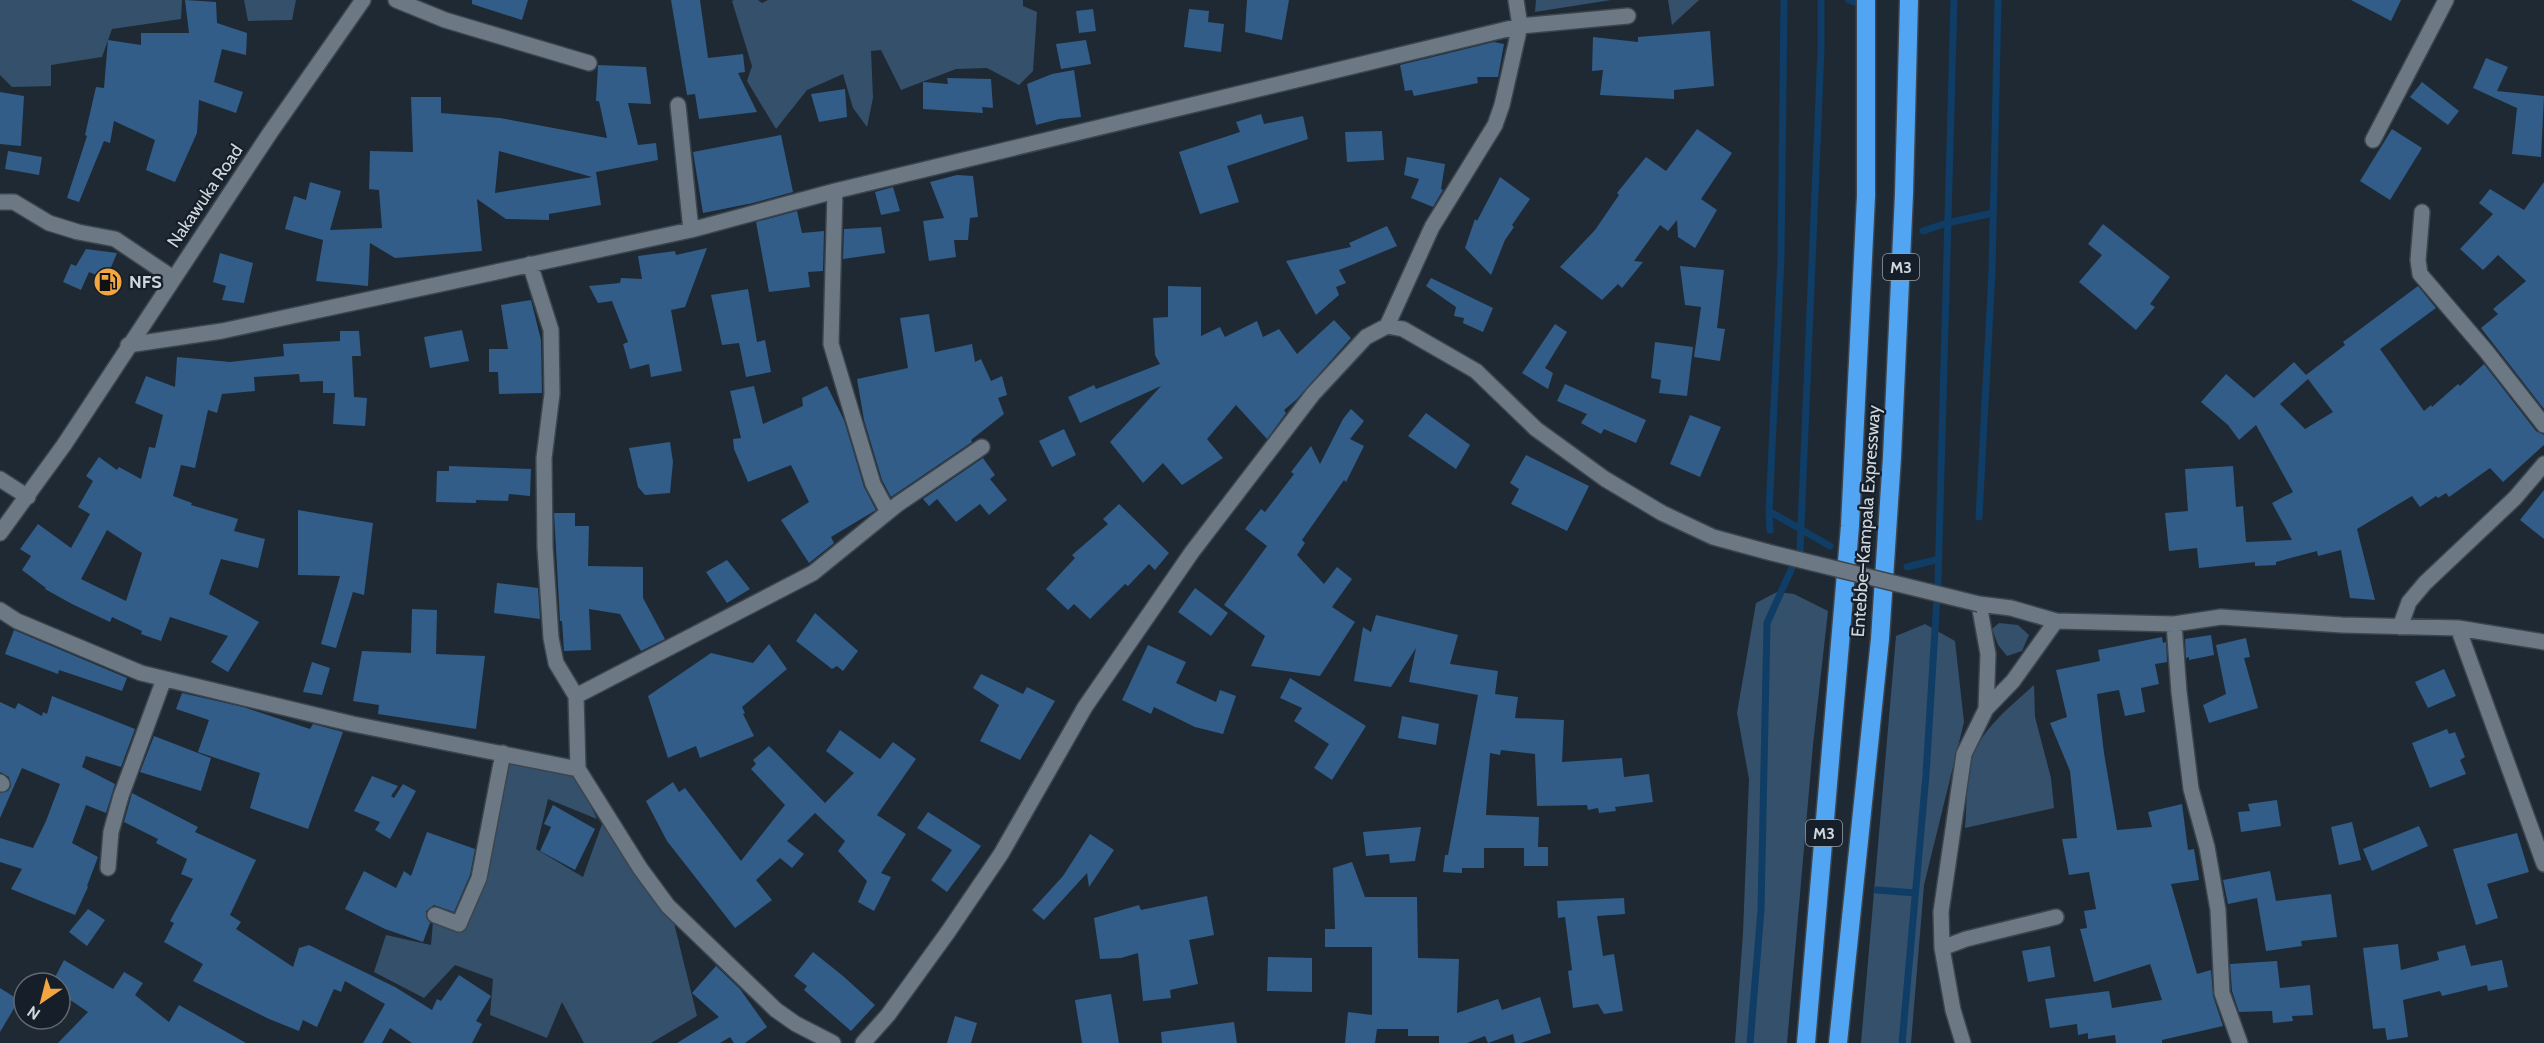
<svg xmlns="http://www.w3.org/2000/svg" width="2544" height="1043" viewBox="0 0 2544 1043" font-family="Cabin,sans-serif">
  <rect width="100%" height="100%" fill="#1f2933"/>
  <!-- green -->
  <path fill="#35506b" d="M0 0H182L181 19 112 29 102 57 51 65V86L12 87 0 75Z
    M244 0H296L292 20 248 21Z
    M734 0H758L762 3 768 0H1023V6L1037 12 1033 71 1019 85 987 68 956 69 901 90 881 50 871 51 873 98 867 127 853 108 843 74 807 90 776 129 747 81 752 66 732 1Z
    M1536 0H1611L1535 12Z
    M1668 0H1699L1672 25Z
    M1777 592 1794 594 1828 611 1813 745 1787 1043H1735L1743 933 1749 779 1737 713 1756 603Z
    M1999 623 2018 625 2029 635 2022 651 2007 656 1998 645 1992 629Z
    M1925 624 1955 641 1964 722 1924 885 1911 1043H1861L1896 636Z
    M2034 685 2035 717 2051 778 2054 808 1965 828C1967 807 1966 782 1971 761 1980 730 2011 706 2034 685Z
    M509 760 577 776 597 819 548 799 536 849 583 877 602 824 674 923 697 1016 651 1043H584L562 1002 547 1038 490 1015 493 979 455 965 424 998 374 972 386 935 431 945 433 922 465 928Z"/>
  <g fill="none" stroke-linecap="round" stroke-linejoin="round">
    <!-- stream -->
    <path stroke="#0f3d65" stroke-width="7" d="M1849 0 1854 2
      M1923 231 1947 223 1993 213
      M1769 511 1830 546
      M1979 517 1992 271 1998 0
      M1770 530 1769 511 1781 258 1784 0
      M1907 567 1939 559
      M1877 890 1915 893
      M1750 1043 1761 910 1767 623 1800 550 1821 49V0
      M1902 1043 1926 775 1938 581 1954 0"/>
  </g>
  <!-- building -->
  <path fill="#315d88" fill-rule="evenodd" d="M185 0 216 2 217 23 247 33 246 55 222 49 214 82 243 92 236 113 199 100 197 133 175 182 146 170 155 140 114 121 110 143 104 141 79 202 67 198 87 136 85 135 96 87 104 88 108 40 141 45V33H189Z
    M472 0H528L522 20 472 4Z
    M671 0H700L708 58 743 54 745 72 738 73 757 112 699 119 695 94 687 95Z
    M1247 0H1289L1282 40 1245 32Z
    M2351 0H2401L2391 21Z
    M1093 9 1096 31 1079 33 1076 11Z
    M1189 9 1209 11 1208 22 1224 24 1221 52 1184 47Z
    M1710 31 1714 86 1674 90V99L1600 95 1603 70 1592 71 1593 37 1638 42V37Z
    M1086 40 1091 64 1061 69 1056 44Z
    M1494 42 1504 44 1498 77H1477L1478 83 1414 96 1412 90 1405 91 1400 65Z
    M2486 58 2508 67 2497 91 2544 96 2541 157 2512 154 2517 108 2473 88Z
    M598 65 646 67 651 104 628 103 638 145 656 143 658 160 596 172 601 205 549 214V220L506 219 477 199 482 251 395 258 370 243 368 286 316 281 323 240 285 229 294 196 306 200 310 182 341 191 330 230 382 228 379 190 369 189 370 151 413 152 411 97H441V113L500 118 607 138 599 101H596ZM499 151 592 177 495 193Z
    M1074 70 1081 117 1059 119 1036 125 1027 84 1052 74Z
    M947 78 991 79 993 108 982 107 983 113 923 109V82L948 84Z
    M2422 82 2459 111 2448 125 2410 97Z
    M845 89 847 117 819 122 811 94Z
    M0 92 24 96 21 146 0 144Z
    M1261 114 1264 124 1303 116 1308 139 1227 166 1239 202 1200 214 1179 152 1240 132 1236 122Z
    M1697 129 1732 153 1701 199 1717 210 1695 248 1678 237 1677 220 1668 231 1660 225 1634 261 1643 262 1622 288 1618 284 1602 300 1560 267 1595 230 1619 195 1617 193 1646 157 1666 171Z
    M2392 129 2422 148 2390 200 2360 181Z
    M1382 131 1384 160 1347 162 1345 132Z
    M781 135 793 192 753 203 703 213 693 152Z
    M8 151 42 157 39 175 5 169Z
    M1407 157 1445 164 1441 189 1443 190 1433 207 1411 198 1419 179 1404 175Z
    M957 175 973 176 978 217 970 218 968 240H954L956 257 929 261 923 221 944 218 930 182Z
    M1500 177 1530 199 1512 225 1514 227 1505 240 1491 275 1465 248 1475 219 1477 221Z
    M2544 182V409L2481 328 2498 314 2493 309 2526 281 2498 255 2483 270 2460 249 2493 214 2479 203 2490 189 2524 210Z
    M893 187 900 211 881 215 875 192Z
    M797 211 802 233 824 231 823 271 808 272 810 287 769 292 756 222Z
    M2103 224 2170 277 2150 304 2155 307 2136 330 2079 282 2102 255 2088 244Z
    M1387 226 1397 246 1339 270 1346 283 1336 287 1339 295 1316 315 1286 261 1351 247 1349 243Z
    M881 227 885 253 843 259 844 229Z
    M707 248 685 307 671 310 682 371 651 377 649 364 630 369 623 344 628 342 612 301 598 303 589 286 620 283 621 278 642 279 638 256 675 251 676 255Z
    M86 249 117 253 106 279 89 272 81 290 63 282 71 264 76 266Z
    M220 253 253 263 244 303 222 300 226 286 213 282Z
    M1680 266 1724 270 1717 328 1725 329 1720 361 1694 357 1701 307 1685 305Z
    M1431 278 1493 308 1483 332 1463 323 1464 318 1454 316 1456 307 1426 286Z
    M1168 286 1201 287V336L1220 327 1225 337 1257 321 1263 337 1279 329 1297 354 1334 320 1351 338 1296 400 1284 410 1286 413 1267 439 1236 405 1207 439 1223 458 1182 485 1163 463 1143 483 1110 442 1161 386 1080 423 1068 397 1094 385 1096 389 1160 364 1155 355 1153 318 1168 317Z
    M2418 286 2436 308 2380 349 2424 411 2431 405 2432 407 2458 384 2460 386 2484 364 2536 431 2544 435V445L2503 482 2490 468 2449 497 2446 493 2438 498 2436 496 2420 507 2412 496 2357 529 2375 600 2350 598 2341 550 2318 556 2317 551 2276 562V565L2255 566V562L2199 568 2197 548 2169 551 2165 513 2188 511 2185 469 2233 466 2236 507 2243 506 2246 542 2292 540 2272 503 2293 492 2256 425 2239 440 2228 425 2201 402 2226 374 2254 398 2294 362 2306 375 2345 345 2343 342ZM2308 379 2333 412 2305 429 2280 404Z
    M748 289 757 342 765 340 771 372 746 377 739 343 722 345 711 295Z
    M531 300 541 340 542 393 499 394 498 372H489V349H508L501 305Z
    M929 314 935 352 972 344 975 362 981 359 991 381 1002 376 1007 395 998 398 1004 414 971 440 972 442 891 497 882 480 864 420 857 379 908 368 900 318Z
    M1555 324 1567 332 1545 368 1553 373 1548 389 1522 373Z
    M462 330 469 361 430 368 424 337Z
    M340 331H359L361 356H352L354 397 367 398 365 426 333 424 335 393H323V381L300 382 299 374 254 377 255 391 222 394 217 413 208 410 195 468 181 465 173 496 192 503 191 505 238 519 234 531 265 539 258 568 221 559 209 594 259 622 228 672 211 662 228 636 170 617 161 641 141 634 142 631 112 617 110 622 72 604 45 589 46 588 22 570 31 556 20 549 38 524 71 548 90 514 78 507 93 481 86 476 99 457 117 470 119 467 141 479 149 447 155 448 163 415 135 403 146 376 175 387 177 357 230 362 284 356 283 344 340 341ZM107 530 142 553 126 601 81 579Z
    M1655 342 1693 347 1687 396 1659 393 1661 380 1651 378Z
    M1565 384 1646 420 1636 443 1604 429 1601 434 1581 423 1587 414 1557 401Z
    M754 386 763 424 803 406 802 398 827 386 844 420 864 487 876 510 831 537 834 543 809 563 781 520 809 502 791 465 748 482 734 449 733 439 741 438 730 391Z
    M1351 409 1364 421 1350 439 1364 446 1346 482 1344 480 1302 540 1305 543 1297 555 1324 584 1337 567 1352 579 1332 607 1355 622 1320 676 1251 666 1265 636 1224 605 1267 546 1245 529 1261 509 1265 512 1294 474 1291 472 1311 446 1320 464 1343 419Z
    M1426 413 1470 445 1456 469 1408 436Z
    M1690 415 1721 427 1700 477 1670 464Z
    M1064 429 1076 455 1052 467 1039 441Z
    M670 442 673 462 670 493 645 495 638 487 629 448Z
    M1526 455 1589 486 1567 531 1511 504 1519 489 1510 483Z
    M983 458 995 475 990 479 1007 500 989 515 980 504 956 522 937 499 929 506 923 499Z
    M449 466 531 469 530 496 509 494 508 501 476 500V503L436 502 437 471H449Z
    M2544 490V539L2520 520Z
    M1119 504 1169 553 1155 570 1149 564 1128 586 1125 584 1090 619 1074 604 1068 610 1046 589 1075 558 1072 555 1108 524 1103 519Z
    M298 510 373 523 364 595 353 592 336 648 321 644 340 576 298 575Z
    M554 513H575V526H589L588 566 643 567V598L665 639 641 651 620 614 589 609 591 650 564 651 562 621H560Z
    M727 560 750 589 727 603 706 572Z
    M497 583 538 588 540 619 494 613Z
    M1195 588 1228 613 1211 636 1178 612Z
    M412 609 437 610 436 654 485 656 476 729 378 714 379 705 353 701 362 651 411 653Z
    M815 613 858 651 843 671 837 666 832 669 796 641Z
    M1376 615 1458 635 1450 664 1498 671 1495 694 1518 697 1515 718 1564 720 1562 762 1622 758 1624 777 1649 774 1653 802 1615 807 1616 811 1599 813 1598 808 1588 810 1587 805 1537 806 1535 754 1501 750 1500 755 1490 753 1486 815 1539 817 1538 847H1548V866H1524V848H1484V868H1462V873L1443 872 1445 855H1448L1478 695 1409 682 1416 648 1391 687 1354 681 1363 627 1371 632Z
    M14 630 127 678 122 691 59 670 58 674 5 654Z
    M2211 635 2214 655 2189 660V657L2186 658 2185 639Z
    M2162 637 2163 643 2166 642 2167 662 2155 664 2159 684 2141 688 2145 712 2125 716 2119 690 2097 694 2104 753 2117 830 2152 827 2148 812 2182 804 2188 850 2194 849 2199 880 2171 884 2197 974 2211 970 2213 996 2223 1026 2162 1040V1043H2116L2115 1035 2088 1039V1033L2078 1035 2077 1024 2050 1028 2045 999 2109 991 2112 1008 2162 1000 2150 964 2094 982 2080 929 2087 928 2084 911 2096 909 2089 872 2069 875 2062 839 2077 838 2070 771 2050 723 2067 717 2056 670 2100 661 2098 650Z
    M2246 638 2250 657 2244 658 2258 708 2209 723 2203 705 2226 694 2216 645Z
    M769 644 787 669 742 707 745 713 743 714 754 736 700 758 696 746 668 758 648 696 711 653 753 663Z
    M1148 645 1186 662 1176 683 1216 702 1220 690 1236 696 1223 734 1195 727 1154 707 1151 714 1122 700Z
    M312 662 330 668 322 695 303 692Z
    M2444 669 2456 696 2428 708 2415 682Z
    M981 674 1023 694 1027 687 1055 701 1020 760 980 741 999 705 973 688Z
    M1290 678 1366 726 1332 780 1314 768 1329 744 1294 721 1302 708 1280 698Z
    M182 693 243 707 310 729 313 724 343 732 308 829 250 808 260 773 198 752 209 720 176 709Z
    M52 696 135 729 121 767 86 756 82 767 115 784 106 813 86 805 72 843 98 857 87 886 88 887 75 915 11 889 22 869 0 862V838L33 848 46 821 60 784 22 768 0 818V793L8 791 11 786 9 777 0 772V702L15 709 18 703 42 716 43 712 47 714Z
    M1402 716 1439 724 1436 745 1398 738Z
    M2447 729 2449 734 2455 732 2465 757 2460 760 2466 774 2430 788 2412 743Z
    M840 730 880 759 893 742 916 759 877 815 906 834 881 873 891 877 874 911 858 902 867 881 838 851 845 841 815 813 787 841 804 854 792 868 780 858 756 880 772 900 735 928 667 841 646 801 673 782 679 792 685 788 741 861 785 805 751 769 756 764 753 760 769 746 825 803 854 773 826 751Z
    M154 736 211 758 201 791 140 772Z
    M372 776 398 786 391 796 394 798 403 784 416 791 390 839 375 830 380 822 354 811Z
    M132 793 198 827 195 832 256 860 230 915 241 922 236 929 293 967 299 948 309 945 395 987 432 1010 437 999 441 1001 459 975 491 996 476 1021 482 1024 472 1043H412L390 1028 382 1043H363L385 1004 345 981 341 992 334 989 317 1027 303 1020 299 1031 269 1019 193 981 203 964 164 942 174 923 170 921 193 879 181 874 187 859 156 843 158 839 124 822Z
    M2277 800 2281 826 2241 832 2238 812 2250 811 2248 804Z
    M553 805 595 829 575 870 540 851 551 827 544 824Z
    M928 812 981 846 947 892 931 880 952 850 917 828Z
    M2352 822 2361 860 2339 865 2331 827Z
    M2419 826 2428 846 2372 871 2363 849Z
    M1421 827 1415 861 1390 863 1389 854 1366 856 1363 832Z
    M427 832 475 849 470 875 454 912 434 905 426 911V917L430 923 423 942 385 929 345 909 364 871 396 888 404 871 411 876Z
    M2517 833 2529 872 2487 884 2498 918 2476 925 2453 849Z
    M1090 834 1114 850 1089 887 1087 873 1044 920 1032 910 1063 876Z
    M1352 862 1365 897H1417L1418 958 1459 959 1457 1013 1498 999 1502 1010 1540 997 1551 1033 1521 1043H1515L1513 1034 1488 1043 1485 1036 1467 1043H1439V1036H1408V1029H1377L1375 1043H1345L1348 1012 1372 1015V947H1325V929H1335L1333 868Z
    M2270 871 2276 901 2331 894 2337 937 2301 941 2302 946 2266 951 2257 898 2228 904 2223 880Z
    M1207 896 1214 935 1189 940 1198 984 1170 990 1171 998 1143 1001 1138 953 1121 958 1100 959 1094 918 1139 905 1141 910Z
    M1624 898 1625 914 1597 916 1603 956 1614 954 1623 1011 1604 1014 1598 1004 1573 1008 1568 971 1572 970 1565 917 1558 918 1557 901Z
    M88 909 105 920 87 946 69 932Z
    M2398 944 2401 970 2439 960 2437 952 2465 945 2471 966 2502 960 2508 987 2488 991 2487 985 2442 996 2440 991 2403 1000 2408 1037 2387 1040 2385 1028 2373 1029 2363 948Z
    M2050 946 2055 977 2028 982 2022 951Z
    M813 952 843 976 875 1005 851 1031 804 990 807 986 794 976Z
    M1268 957 1312 958V992L1267 991Z
    M64 960 113 989 124 972 143 983 135 995 169 1022 179 1005 246 1043H58L88 1012 60 993V983H52Z
    M2277 961 2280 988 2310 985 2313 1015 2292 1016 2293 1021 2273 1023 2272 1011 2239 1012 2232 991 2230 964Z
    M716 966 740 989 767 1027 745 1043H734L730 1037 720 1043H677L719 1017 692 993Z
    M0 988 19 1000 0 1032Z
    M1111 994 1119 1043H1082L1075 1000Z
    M955 1016 977 1023 971 1043H947Z
    M1234 1022 1237 1043H1162L1161 1032Z"/>
  <g fill="none" stroke-linecap="round" stroke-linejoin="round">
    <!-- minor casing -->
    <g stroke="#3c454d" stroke-width="18">
      <path id="minor" d="M396 0 445 20 589 63
        M678 105 691 230
        M2373 140 2446 0
        M835 191 831 344 873 484 888 512
        M0 202H14L49 223 78 232 115 239 173 278
        M2422 212 2418 260 2420 274 2486 351 2544 425
        M530 264 551 330 552 394 544 458 545 547 551 638 556 663 576 696 578 769 640 868 668 906 776 1010 796 1024 833 1043
        M1387 326 1432 227 1495 125 1502 105 1520 26 1516 0
        M128 345 222 331 691 230 835 191 1520 26 1628 16
        M0 479 28 497
        M0 610 17 621 141 673 353 724 578 769
        M2174 624 2179 692 2191 789 2207 847 2218 910 2222 993 2240 1043
        M2400 627 2409 602 2425 583 2515 498 2544 464
        M2458 628 2544 864
        M576 696 813 573 898 504 982 447
        M1986 709 2013 681 2056 621
        M0 782 2 784
        M108 868 111 832 121 796 164 679
        M435 915 459 924 479 878 503 753
        M1942 948 1966 939 2056 917
        M863 1043 888 1015 948 932 1001 854 1085 707 1192 552 1313 394 1366 337 1387 326 1403 329 1476 371 1536 429 1605 479 1662 513 1713 537 1768 552
        M1963 1043 1953 1010 1942 948 1941 912 1964 754 1986 709 1988 654 1979 604 2011 608 2056 621 2174 624 2221 617 2342 625 2458 628 2544 642"/>
    </g>
    <!-- secondary casing -->
    <g stroke="#3c454d" stroke-width="18">
      <path id="secondary" d="M0 533 64 445 270 133 363 0"/>
    </g>
    <!-- motorway casing -->
    <g stroke="#3c454d" stroke-width="21">
      <path id="motorway" d="M1806 1043 1850 526 1866 196V0
        M1838 1043 1880 639 1892 457 1904 194 1909 0"/>
    </g>
    <!-- minor -->
    <use href="#minor" stroke="#6c7884" stroke-width="15"/>
    <!-- secondary -->
    <use href="#secondary" stroke="#6c7884" stroke-width="15"/>
    <!-- motorway -->
    <use href="#motorway" stroke="#52a5f2" stroke-width="18"/>
    <!-- minor-bridge casing -->
    <g stroke="#3c454d" stroke-width="18" stroke-linecap="butt">
      <path id="minor-bridge" d="M1768 552 1979 604"/>
    </g>
    <!-- minor-bridge -->
    <use href="#minor-bridge" stroke="#6c7884" stroke-width="15"/>
  </g>
  <!-- icons -->
  <defs>
    <g id="fuel-disc" transform="scale(1.5)"><circle r="9.5" fill="#f2a541" stroke="#161f29"/><path d="M-5.5-6h7V0h2V4h1.3V-2.5L3-4.5l.8-.8L6-3V5H2.5V1h-1V6h-7ZM-4.2-4.7v3.2H.2V-4.7Z" fill="#111"/></g>
  </defs>
  <g fill-rule="evenodd">
    <use href="#fuel-disc" x="108" y="282"/>
  </g>
  <g text-anchor="middle" stroke-width="4.5" stroke-linejoin="round" paint-order="stroke">
    <!-- shield labels -->
    <g fill="#161f29" stroke="#989fa6" stroke-width="1.5">
      <rect x="1883" y="254" width="36" height="26" rx="4.5"/>
      <rect x="1806" y="820" width="36" height="26" rx="4.5"/>
    </g>
    <g font-size="16" font-weight="bold" fill="#cfd6dc">
      <text x="1901" y="273">M3</text>
      <text x="1824" y="839">M3</text>
    </g>
    <!-- street labels -->
    <g font-size="18" fill="#cfd6dc" stroke="#161f29">
      <text transform="translate(205 196) rotate(-56)" y="6">Nakawuka Road</text>
      <text transform="translate(1866 521) rotate(-86)" y="6">Entebbe–Kampala Expressway</text>
    </g>
    <!-- poi labels -->
    <g font-size="18" font-weight="bold" fill="#cfd6dc" stroke="#161f29" text-anchor="start">
      <text x="129" y="288">NFS</text>
    </g>
  </g>
  <!-- north arrow -->
  <g transform="translate(42 1001) rotate(215)"><circle r="28" fill="#161f29" stroke="#606871" stroke-width="1.5"/>
  <path d="M0-4.5L10 22L0 15L-10 22Z" fill="#f2a541"/>
  <text y="-9" font-size="16" font-weight="bold" text-anchor="middle" fill="#cfd6dc">N</text>
  </g>
</svg>
